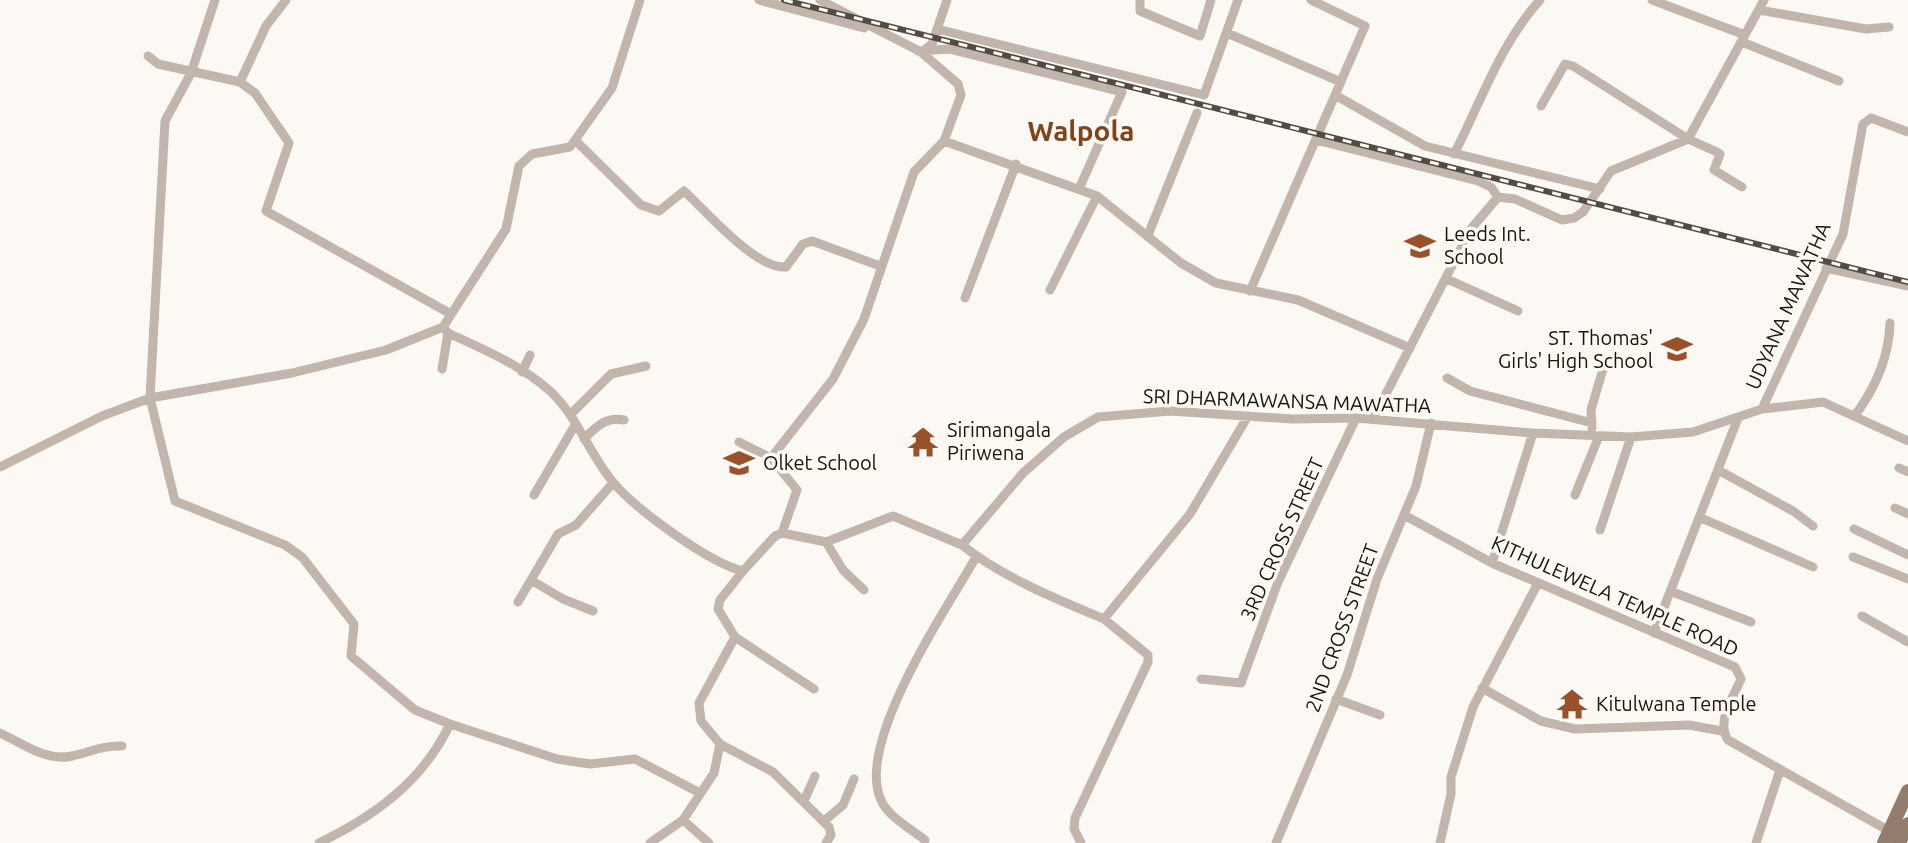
<svg xmlns="http://www.w3.org/2000/svg" width="1908" height="843" viewBox="0 0 1908 843" font-family="Ubuntu,sans-serif">
  <rect width="100%" height="100%" fill="#fcf8f3"/>
  <g fill="none" stroke-linecap="round" stroke-linejoin="round">
    <!-- street -->
    <path stroke="#c1b5ac" stroke-width="9" d="M215 0 191 73 165 121 150 398 175 501 285 545 302 557 354 624 351 656 415 710 450 724 557 759 590 764 635 759 700 793
      M759 0 864 28
      M1140 0V11L1200 36 1211 0
      M1652 0 1745 35
      M1759 10 1866 29 1889 27
      M937 29 1204 95 1238 0
      M1227 33 1341 82
      M1742 42 1839 81
      M924 50 932 44 947 0
      M918 51 949 49 1122 92 1079 189
      M148 56 158 64 240 82 255 93 289 143 266 211 451 314
      M240 82 266 26 286 0
      M1335 95 1425 146 1600 189
      M1541 106 1565 64 1573 66 1688 139 1717 152 1720 154 1714 170 1742 187
      M1316 140 1478 181 1491 187 1498 197
      M576 141 641 205 659 211 684 191C706 211 755 269 786 267L803 244 812 241 880 266
      M944 141 1097 196 1181 263 1216 283 1298 300 1410 348
      M1454 154C1481 102 1500 44 1540 0
      M1148 235 1197 113
      M1826 268 1908 286
      M1447 279 1518 311
      M1050 290 1097 196
      M1250 291 1365 26 1311 0
      M965 298 1016 164
      M443 327 448 333C483 349 521 365 550 391 577 416 589 453 612 481 635 509 709 563 743 571L775 536 782 533 826 542 893 516 962 545 1023 473 1064 437 1098 417 1170 411 1292 419 1356 418 1533 433 1631 437 1693 432 1762 409 1823 402 1908 441
      M442 369 448 333
      M522 372 530 355
      M1447 378 1470 391 1592 423
      M1762 409 1843 234 1863 124 1871 118 1908 132
      M1856 414C1875 388 1889 356 1890 323
      M570 415 611 374 646 366
      M1373 419 1471 229 1498 197 1515 199 1562 220 1574 218 1583 212 1611 171 1688 139 1764 0
      M1592 428 1591 410 1603 369
      M584 439C596 427 606 416 624 420
      M739 442 771 458
      M0 467 102 416 150 398 292 373 386 350 443 327 506 229 519 166 532 154 570 147 612 88 640 0
      M1899 468 1908 472
      M1718 470 1793 511 1813 526
      M534 495 575 425
      M1575 495 1599 436
      M1895 508 1908 514
      M1404 515 1492 563 1735 667 1741 679C1733 698 1716 721 1728 740L1891 832
      M1699 517 1813 567
      M1854 529 1908 555
      M1600 530 1631 437
      M782 533 797 490 771 458 833 379 864 319 914 172 944 141 961 95 958 84 921 52 820 0
      M826 542 843 570 864 590
      M962 545C1002 577 1056 599 1104 619
      M1853 557 1908 579
      M1492 563 1533 433
      M743 571 720 600 718 609 735 637 814 689
      M531 580 563 599 593 611
      M1670 591 1751 622
      M518 602 558 534 576 525 613 483
      M1862 616 1908 642
      M1654 633 1738 418
      M1201 679 1241 683 1278 582 1356 418
      M1482 688 1541 721 1575 729 1689 725 1722 731
      M1336 699 1380 715
      M0 733C22 743 46 762 72 756 90 752 104 745 122 746
      M720 744 773 772 829 827 831 835 826 843
      M804 801 815 776
      M683 820 709 843
      M824 821 843 805 854 779
      M925 840C911 829 892 819 883 804 850 749 948 607 976 557
      M319 843C375 816 423 781 450 724
      M650 843 683 820 714 773 720 744 701 721 699 703 735 637
      M1081 843 1074 829 1075 818 1148 662V655L1104 619 1190 514 1248 416
      M1276 843 1347 675 1377 579 1416 486 1431 423
      M1440 843 1451 794V777L1473 707 1538 583
      M1756 843 1780 770"/>
    <!-- primary -->
    <path stroke="#917c6d" stroke-width="14" d="M1884 843 1908 791
      M1899 843 1908 824"/>
    <!-- rail casing -->
    <g stroke="#514b43" stroke-width="6">
      <path id="rail" d="M784 0 1908 282"/>
    </g>
    <!-- rail -->
    <use href="#rail" stroke="#fcf8f3" stroke-width="3" stroke-dasharray="9" stroke-linecap="butt"/>
  </g>
  <!-- icons -->
  <defs>
    <g id="school-bare" transform="scale(2.4)"><path d="M0-5L7-2L0 1L-7-2ZM-4 1L0 2.5L4 1V4Q0 6-4 4Z" fill="#98512a" stroke="#fcf8f3" stroke-width="2.5" paint-order="stroke"/></g>
    <g id="temple-bare" transform="scale(2.4)"><path d="M0-6L5-2H3V0L6.5 2.5H4V6H1.5V3h-3V6H-4V2.5H-6.5L-3 0V-2H-5Z" fill="#98512a" stroke="#fcf8f3" stroke-width="2.5" paint-order="stroke"/></g>
  </defs>
  <g fill-rule="evenodd">
    <use href="#school-bare" x="1420" y="246"/>
    <use href="#school-bare" x="1677" y="349"/>
    <use href="#temple-bare" x="923" y="442"/>
    <use href="#school-bare" x="739" y="463"/>
    <use href="#temple-bare" x="1572" y="704"/>
  </g>
  <g text-anchor="middle" stroke-width="7" stroke-linejoin="round" paint-order="stroke">
    <!-- poi labels -->
    <g font-size="20" fill="#1b140b" stroke="#fcf8f3" text-anchor="start">
      <text x="1444" y="241">Leeds Int.<tspan x="1444" dy="23">School</tspan></text>
      <text x="1653" y="345" text-anchor="end">ST. Thomas'<tspan x="1653" dy="23">Girls' High School</tspan></text>
      <text x="947" y="437">Sirimangala<tspan x="947" dy="23">Piriwena</tspan></text>
      <text x="763" y="470">Olket School</text>
      <text x="1596" y="711">Kitulwana Temple</text>
    </g>
    <!-- street labels -->
    <g font-size="20" fill="#1b140b" stroke="#fcf8f3">
      <text transform="translate(1788 306) rotate(-66)" y="7">UDYANA MAWATHA</text>
      <text transform="translate(1287 401) rotate(2)" y="7">SRI DHARMAWANSA MAWATHA</text>
      <text transform="translate(1282 539) rotate(-66)" y="7">3RD CROSS STREET</text>
      <text transform="translate(1615 596) rotate(24)" y="7">KITHULEWELA TEMPLE ROAD</text>
      <text transform="translate(1342 628) rotate(-70)" y="7">2ND CROSS STREET</text>
    </g>
    <!-- district labels -->
    <g font-size="28" font-weight="bold" fill="#81421e" stroke="#fcf8f3">
      <text x="1081" y="141">Walpola</text>
    </g>
  </g>
</svg>
